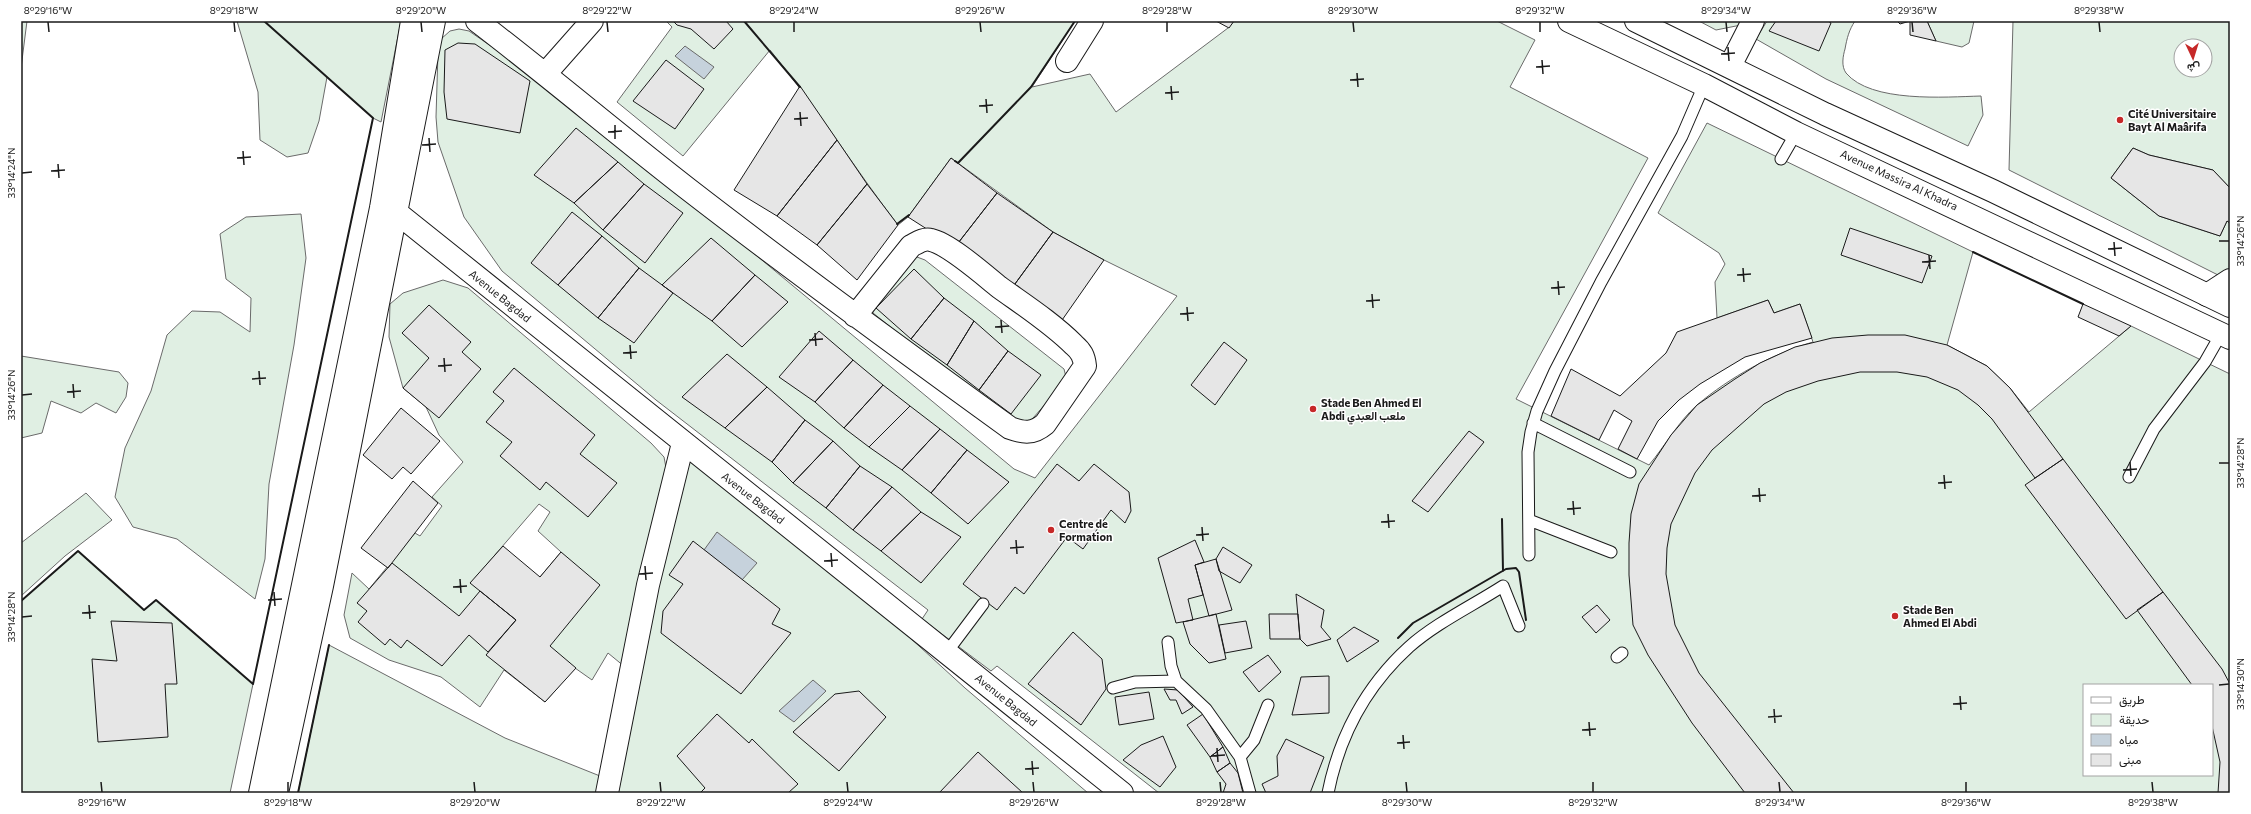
<svg xmlns="http://www.w3.org/2000/svg" width="2251" height="814" viewBox="0 0 2251 814" font-family="Commissioner,Vazirmatn,sans-serif">
  <rect width="100%" height="100%" fill="#fff"/>
  <!-- green -->
  <path fill="#e0efe3" stroke="#6a6a6a" fill-rule="evenodd" d="M21 21H27L21 68Z
    M237 21H401L381 122 373 118 327 77 319 121 308 153 287 157 260 140 258 92Z
    M666 21H1075L1032 87 1090 74 1116 112 1228 28 1234 21H1497L1535 40 1510 87 1648 158 1516 399 1649 465C1665 446 1678 422 1697 405 1730 377 1772 354 1813 342L1800 304 1774 313 1768 300 1717 318 1715 282 1725 264 1719 253 1658 213 1707 123 1973 252 1947 345 1987 366 2010 388 2029 412 2131 326 2230 374V793H1159L997 666 991 671 922 619 928 610 656 400 502 271 464 217 438 142 436 117 438 52 441 39 450 31 459 29 469 31 539 79 757 256 1014 469 1035 478 1177 296 1104 260 1053 232 951 158 908 217 898 225C854 168 816 106 770 50L683 156 617 102 672 27ZM2084 685H2212V775H2084Z
    M1699 21H1743L1741 25 1716 30Z
    M1767 21H1855C1849 30 1847 38 1845 49 1843 56 1841 66 1846 73 1871 103 1945 97 1981 96L1983 115 1968 146 1826 79 1756 39Z
    M1927 21H1974L1969 43 1962 47 1936 41Z
    M2013 21H2230V188L2213 170 2149 155 2133 148 2111 178 2159 216 2220 236 2227 221 2230 223V269L2220 276 2009 170ZM2181 46H2205V70H2181Z
    M301 214 306 258 294 345 269 484 265 559 255 599 177 539 133 527 115 497 125 448 151 391 167 335 192 311 220 312 250 332 251 298 226 279 220 234 246 217Z
    M917 257 925 260 1064 369 1066 377 1063 384 1026 426 1011 423 873 313 872 307 910 259Z
    M443 280 468 288 651 443 664 457 667 473 625 667 608 653 592 680 575 668 545 702 504 670 480 707 441 677 389 660 350 638 344 615 352 573 369 589 415 533 420 536 442 506 432 497 463 462 439 435 426 407 403 388 389 337 390 304 403 293ZM539 504 550 512 538 531 561 552 540 577 475 578Z
    M21 356 119 372 128 383 126 397 116 413 96 403 81 413 51 401 42 433 21 438Z
    M694 458 862 594 965 688 1088 793H618L655 603 686 459Z
    M86 493 112 520 65 556 21 596V543Z
    M78 551 144 610 156 600 253 684 230 793H21V601Z
    M329 645 505 738 600 776 597 793H298Z"/>
  <!-- water -->
  <path fill="#c6d2dc" stroke="#6a6a6a" d="M685 46 714 67 704 79 675 56Z
    M717 532 757 563 742 580 704 550Z
    M813 680 826 691 794 722 779 711Z"/>
  <!-- building -->
  <path fill="#e6e6e6" stroke="#1a1a1a" d="M673 21H726L733 29 714 49 691 29 677 25Z
    M1216 21H1234L1229 28Z
    M1776 21H1828L1831 23 1819 51 1769 31Z
    M1897 21H1910L1900 24Z
    M1910 21H1927L1936 41 1910 35Z
    M458 43 475 44 530 81 520 133 447 119 444 92 445 50Z
    M666 60 704 89 675 129 633 101Z
    M800 86 837 140 777 216 734 190Z
    M576 128 618 162 574 203 534 175Z
    M837 140 867 184 817 245 777 216Z
    M2133 148 2149 155 2213 170 2230 188V223L2227 221 2220 236 2159 216 2111 178Z
    M951 158 997 193 955 247 908 217Z
    M618 162 644 184 603 230 574 203Z
    M644 184 683 213 645 263 603 230Z
    M867 184 898 225 857 280 817 245Z
    M997 193 1053 232 1012 288 955 247Z
    M572 212 602 236 558 285 531 263Z
    M1850 228 1932 256 1922 283 1841 255Z
    M1053 232 1104 260 1060 323 1012 288Z
    M602 236 639 268 598 318 558 285Z
    M711 238 755 275 712 321 662 285Z
    M639 268 673 293 634 343 598 318Z
    M914 269 944 298 911 339 876 308Z
    M755 275 788 302 742 347 712 321Z
    M944 298 974 321 947 365 911 339Z
    M1768 300 1774 313 1800 304 1812 338 1745 357 1700 384 1679 400 1658 421 1637 459 1618 449 1632 421 1614 410 1599 440 1551 416 1571 369 1620 396 1666 353 1677 332Z
    M2083 304 2131 326 2119 336 2078 317Z
    M429 305 471 342 462 352 481 369 439 418 403 388 429 358 402 333Z
    M974 321 1008 351 979 390 947 365Z
    M819 331 853 360 815 402 779 377Z
    M1868 335H1905L1947 345 1987 366 2010 388 2063 459 2035 478 1992 419 1978 405 1958 390 1927 377 1897 372H1860L1818 381 1786 392 1764 404 1712 450 1695 473 1671 524 1667 548 1666 574 1675 625 1699 673 1794 793H1745L1692 723 1648 655 1633 625 1629 575V543L1631 514 1639 484 1671 435 1697 405 1735 379 1760 363 1795 347 1832 338Z
    M1224 342 1247 360 1215 405 1191 385Z
    M1008 351 1041 375 1011 414 979 390Z
    M727 354 767 387 725 428 682 397Z
    M853 360 883 385 844 428 815 402Z
    M514 368 595 435 580 454 617 483 588 517 546 482 540 490 500 456 512 442 486 422 504 401 493 392Z
    M883 385 910 406 869 447 844 428Z
    M767 387 805 420 772 462 725 428Z
    M910 406 940 429 902 470 869 447Z
    M401 408 440 441 411 474 403 467 392 479 363 455Z
    M805 420 833 441 793 483 772 462Z
    M940 429 967 450 931 493 902 470Z
    M1469 431 1484 442 1428 512 1412 501Z
    M833 441 860 466 826 508 793 483Z
    M967 450 1009 482 968 524 931 493Z
    M2063 459 2163 592 2126 619 2025 485Z
    M1057 464 1079 481 1094 464 1129 492 1131 511 1125 523 1111 510 1083 549 1067 537 1024 594 1015 587 997 610 963 584Z
    M860 466 892 487 853 530 826 508Z
    M413 481 438 503 388 568 361 548Z
    M892 487 921 512 881 551 853 530Z
    M921 512 961 537 921 583 881 551Z
    M1195 540 1204 562 1195 565 1203 595 1188 599 1193 620 1176 623 1158 558Z
    M693 541 780 609 772 624 791 633 741 694 661 633 663 611 683 584 669 575Z
    M503 546 540 577 561 552 600 585 550 646 576 668 545 702 486 655 516 620 470 583Z
    M1223 547 1252 565 1240 583 1219 571 1216 559Z
    M1216 559 1232 610 1209 616 1195 565Z
    M392 563 459 616 480 591 516 620 488 652 469 635 442 666 407 640 401 648 390 639 385 645 358 622 367 611 357 603Z
    M2163 592 2222 669 2230 684V793H2218L2220 762 2212 726V685H2192L2137 610Z
    M1296 594 1324 610 1321 627 1331 639 1307 646 1300 639Z
    M1597 605 1610 620 1596 633 1582 617Z
    M1216 614 1226 659 1209 663 1190 644 1183 622Z
    M1269 614H1298L1300 639H1270Z
    M111 621 172 623 177 684H165L168 737 98 742 92 659 117 661Z
    M1246 621 1252 648 1225 653 1219 625Z
    M1354 627 1379 641 1347 662 1337 640Z
    M1073 632 1102 659 1106 689 1081 725 1028 684Z
    M1268 655 1281 672 1259 692 1243 672Z
    M1329 676V713L1292 715 1301 677Z
    M1164 689 1178 690 1193 707 1182 714 1176 700H1170Z
    M859 691 886 717 839 771 793 732 835 694Z
    M1149 692 1154 719 1119 725 1115 697Z
    M717 714 749 743 752 739 798 784 788 793H700L705 788 677 756Z
    M1203 714 1223 747 1210 757 1187 725Z
    M1163 736 1176 767 1160 787 1123 760 1141 745Z
    M1286 739 1324 757 1310 793H1266L1262 784 1278 776 1277 756Z
    M1223 747 1230 763 1217 772 1210 757Z
    M978 752 1023 793H939Z
    M1230 763 1238 773 1243 793H1223L1226 784 1217 772Z"/>
  <g fill="none" stroke-linecap="round" stroke-linejoin="round">
    <!-- lane casing -->
    <g stroke="#1a1a1a" stroke-width="13">
      <path id="lane" d="M1781 159 1796 133
        M1533 423 1630 472
        M2129 477 2154 429 2205 362 2221 334
        M1529 520 1611 552
        M1529 555 1528 452 1531 432 1537 411 1555 371 1601 282 1682 136 1704 85
        M1168 642 1171 666 1176 681 1206 709 1240 757 1250 793
        M947 652 983 604
        M1617 657 1622 653
        M1113 688 1135 682 1176 681
        M1240 757 1254 740 1268 705
        M1328 793C1339 737 1366 686 1409 647 1436 623 1472 606 1503 586L1519 626"/>
    </g>
    <!-- street casing -->
    <g stroke="#1a1a1a" stroke-width="24">
      <path id="street" d="M477 21C549 76 617 134 688 189 794 271 902 350 1010 428 1024 433 1033 434 1045 424L1085 366C1084 356 1081 351 1074 345 1052 323 1024 305 999 287 983 274 949 244 931 240 924 238 917 243 911 246L855 316
        M1067 61 1092 21
        M1730 66 1753 21
        M546 73 592 21
        M381 208 396 212 1122 793
        M2207 295 2230 280
        M260 793 381 208 412 21
        M277 793 322 586 434 21
        M607 793 648 585 683 443"/>
    </g>
    <!-- secondary casing -->
    <g stroke="#1a1a1a" stroke-width="24">
      <path id="secondary" d="M1569 21 1704 85 1796 133 2230 338
        M1636 21 1825 114 1993 191 2230 306"/>
    </g>
    <!-- lane -->
    <use href="#lane" stroke="#fff" stroke-width="11"/>
    <!-- street -->
    <use href="#street" stroke="#fff" stroke-width="22"/>
    <!-- secondary -->
    <use href="#secondary" stroke="#fff" stroke-width="22"/>
    <!-- wall -->
    <path stroke="#1a1a1a" stroke-width="2" d="M744 21 800 87
      M955 161 958 163 1031 87 1075 21
      M897 224 909 215
      M1973 252 2083 304
      M1502 519 1503 571
      M21 601 78 551 144 610 156 600 253 684
      M1398 638 1413 623 1506 569 1516 568 1519 572 1526 620
      M253 684 373 118 264 21
      M298 793 329 645"/>
  </g>
  <!-- ticks -->
  <path fill="none" stroke="#1a1a1a" stroke-width="1.5" d="M48 22 49 32M234 22 235 32M421 22 422 32M607 22 608 32M794 22V32M980 22 981 32M1167 22V32M1353 22 1354 32M1540 22V32M1726 22 1727 32M1912 22 1913 32M2099 22 2100 32M1728 47 1729 61M1721 54 1735 53M1542 60 1543 74M1536 67 1550 66M1357 73 1358 87M1350 80 1364 79M1171 86 1172 100M1165 93 1179 92M986 99 987 113M979 106 993 105M800 112 801 126M794 119 808 118M615 125V139M608 132 622 131M429 138 430 152M422 145 436 144M243 151 244 165M237 158 251 157M58 164 59 178M51 171 65 170M22 173 32 172M2219 241H2229M2114 242 2115 256M2108 249 2122 248M1929 255 1930 269M1922 262 1936 261M1743 268 1744 282M1737 275 1751 274M1558 281 1559 295M1551 288 1565 287M1372 294 1373 308M1366 301 1380 300M1187 307 1188 321M1180 314 1194 313M1001 320 1002 333M995 327 1009 326M815 333 816 346M809 340 823 339M630 345 631 359M623 353 637 352M444 358 445 372M438 366 452 365M259 371 260 385M252 379 266 378M73 384 74 398M67 392 81 391M22 395 32 394M2130 462 2131 476M2219 463H2229M2123 470 2137 469M1944 475 1945 489M1938 483 1952 482M1759 488 1760 502M1752 496 1766 495M1573 501 1574 515M1567 509 1581 508M1388 514 1389 528M1381 522 1395 521M1202 527 1203 541M1196 535 1209 534M1016 540 1017 554M1010 548 1024 547M831 553 832 567M824 561 838 560M645 566 646 580M639 574 653 573M460 579 461 593M453 587 467 586M274 592 275 606M268 600 282 599M89 605 90 619M82 613 96 612M22 617 32 616M2219 685 2229 684M1960 696 1961 710M1953 704 1967 703M1774 709 1775 723M1768 717 1782 716M1589 722 1590 736M1582 730 1596 729M1403 735 1404 749M1397 743 1410 742M1217 748 1218 762M1211 756 1225 755M1032 761 1033 775M1025 769 1039 768M101 782 102 792M288 782V792M474 782 475 792M660 782 661 792M847 782 848 792M1033 782 1034 792M1220 782 1221 792M1406 782 1407 792M1593 782V792M1779 782 1780 792M1966 782V792M2152 782 2153 792"/>
  <!-- markers -->
  <g fill="#c62828" stroke="#fff" stroke-width="1.5">
    <circle cx="2120" cy="120" r="4"/>
    <circle cx="1313" cy="409" r="4"/>
    <circle cx="1051" cy="530" r="4"/>
    <circle cx="1895" cy="616" r="4"/>
  </g>
  <g text-anchor="middle" stroke-width="3" stroke-linejoin="round" paint-order="stroke">
    <!-- poi labels -->
    <g font-size="11" font-weight="bold" fill="#1a1a1a" stroke="#fff" text-anchor="start">
      <text x="2128" y="118">Cité Universitaire<tspan x="2128" dy="13">Bayt Al Maârifa</tspan></text>
      <text x="1321" y="407">Stade Ben Ahmed El<tspan x="1321" dy="13">Abdi ملعب العبدي</tspan></text>
      <text x="1059" y="528">Centre de<tspan x="1059" dy="13">Formation</tspan></text>
      <text x="1903" y="614">Stade Ben<tspan x="1903" dy="13">Ahmed El Abdi</tspan></text>
    </g>
    <!-- street labels -->
    <g font-size="11" fill="#1a1a1a" stroke="#fff">
      <text transform="translate(1899 180) rotate(25)" y="4">Avenue Massira Al Khadra</text>
      <text transform="translate(500 296) rotate(39)" y="4">Avenue Bagdad</text>
      <text transform="translate(753 498) rotate(38)" y="4">Avenue Bagdad</text>
      <text transform="translate(1006 700) rotate(39)" y="4">Avenue Bagdad</text>
    </g>
  </g>
  <!-- border -->
  <rect width="2251" height="814" fill="none" stroke="#ffffff" stroke-width="44"/>
  <!-- legend -->
  <rect x="2083" y="684" width="130" height="92" fill="#ffffff" stroke="#a3a3a3"/>
  <rect x="2091" y="697" width="20" height="6" fill="#ffffff" stroke="#a3a3a3"/>
  <text x="2119" y="704" font-size="12" fill="#1a1a1a">طريق</text>
  <rect x="2091" y="714" width="20" height="12" fill="#e0efe3" stroke="#a3a3a3"/>
  <text x="2119" y="724" font-size="12" fill="#1a1a1a">حديقة</text>
  <rect x="2091" y="734" width="20" height="12" fill="#c6d2dc" stroke="#a3a3a3"/>
  <text x="2119" y="744" font-size="12" fill="#1a1a1a">مياه</text>
  <rect x="2091" y="754" width="20" height="12" fill="#e6e6e6" stroke="#a3a3a3"/>
  <text x="2119" y="764" font-size="12" fill="#1a1a1a">مبنى</text>
  <!-- north arrow -->
  <g transform="translate(2193 58) rotate(176)"><circle r="19" fill="#ffffff" stroke="#a3a3a3"/>
  <path d="M0-3L7 15L0 10L-7 15Z" fill="#c62828"/>
  <text y="-6" font-size="11" font-weight="bold" text-anchor="middle" fill="#1a1a1a">ش</text>
  </g>
  <rect x="22" y="22" width="2207" height="770" fill="none" stroke="#1a1a1a" stroke-width="1.5"/>
  <g font-size="10" text-anchor="middle" fill="#1a1a1a">
    <text x="48" y="14">8°29'16"W</text>
    <text x="234" y="14">8°29'18"W</text>
    <text x="421" y="14">8°29'20"W</text>
    <text x="607" y="14">8°29'22"W</text>
    <text x="794" y="14">8°29'24"W</text>
    <text x="980" y="14">8°29'26"W</text>
    <text x="1167" y="14">8°29'28"W</text>
    <text x="1353" y="14">8°29'30"W</text>
    <text x="1540" y="14">8°29'32"W</text>
    <text x="1726" y="14">8°29'34"W</text>
    <text x="1912" y="14">8°29'36"W</text>
    <text x="2099" y="14">8°29'38"W</text>
    <text transform="translate(11 173) rotate(-90)" y="4">33°14'24"N</text>
    <text transform="translate(2240 241) rotate(-90)" y="4">33°14'26"N</text>
    <text transform="translate(11 395) rotate(-90)" y="4">33°14'26"N</text>
    <text transform="translate(2240 463) rotate(-90)" y="4">33°14'28"N</text>
    <text transform="translate(11 617) rotate(-90)" y="4">33°14'28"N</text>
    <text transform="translate(2240 684) rotate(-90)" y="4">33°14'30"N</text>
    <text x="102" y="806">8°29'16"W</text>
    <text x="288" y="806">8°29'18"W</text>
    <text x="475" y="806">8°29'20"W</text>
    <text x="661" y="806">8°29'22"W</text>
    <text x="848" y="806">8°29'24"W</text>
    <text x="1034" y="806">8°29'26"W</text>
    <text x="1221" y="806">8°29'28"W</text>
    <text x="1407" y="806">8°29'30"W</text>
    <text x="1593" y="806">8°29'32"W</text>
    <text x="1780" y="806">8°29'34"W</text>
    <text x="1966" y="806">8°29'36"W</text>
    <text x="2153" y="806">8°29'38"W</text>
  </g>
</svg>
